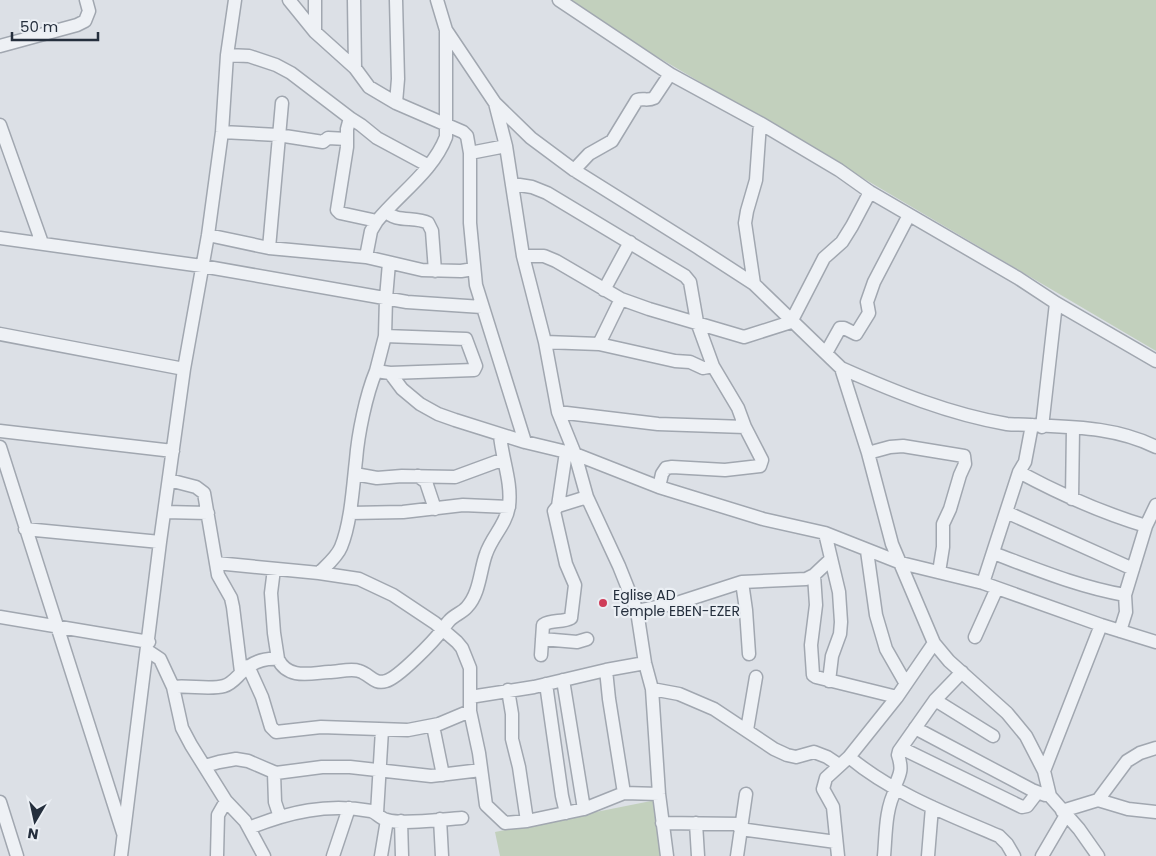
<svg xmlns="http://www.w3.org/2000/svg" width="1156" height="856" viewBox="0 0 1156 856" font-family="Poppins,sans-serif">
  <rect width="100%" height="100%" fill="#dce0e6"/>
  <!-- grass -->
  <path fill="#c2d0bd" d="M561 0H1156V351Z
    M656 800 668 856H500L495 832Z"/>
  <g fill="none" stroke-linecap="round" stroke-linejoin="round">
    <!-- minor casing -->
    <g stroke="#a1a7b0" stroke-width="15">
      <path id="minor" d="M289 0 315 32 355 68 369 87 396 103 463 132 467 136 470 153V223L476 285 525 442
        M315 0V32
        M354 0 355 68
        M437 0 446 30 495 103 506 146 523 256 545 342 558 412 575 454 587 497 619 566 637 611 645 663 652 689 659 794 667 856
        M559 0 670 74 760 123 839 170 870 192 1018 278 1056 303 1156 361
        M0 46 77 25 85 21 89 11 86 0
        M227 55 249 56 276 65 291 73 350 118 361 125 377 138 429 166
        M396 103 398 79 396 0
        M495 103 531 138 574 170 697 247 754 284 841 368 868 453 892 544 934 643 949 661 1007 713 1026 736 1044 771 1050 796 1079 829 1098 856
        M350 118 347 129V147L337 210 340 213 377 221
        M0 125 42 243
        M222 132 278 135 323 142 328 138 347 139
        M470 153 506 146
        M574 170 589 154 612 141 637 100C643 98 648 101 654 98L670 74
        M513 184 532 187 547 193 685 276 690 282 697 322 713 366 738 408 745 427 658 424 558 412
        M386 211C395 223 416 216 428 223L432 231 435 271
        M208 235 269 248 366 257 422 270 461 271 474 269
        M0 238 202 266 407 302 482 307
        M269 248 282 103
        M523 256H544L556 261 621 299 649 309 744 337 791 322 824 258 842 242 852 226 870 192
        M366 257 371 231 377 221C400 193 433 171 446 137V30
        M389 263 386 298 385 336 376 371 390 373 402 389 420 404 438 414 455 420 525 442 575 454 659 487 763 519 825 533 901 563 983 583 1101 625 1156 642
        M754 284 745 223 747 211 756 180 760 123
        M604 290 630 242
        M0 334 184 369
        M385 336 466 339 476 366 474 370 390 373
        M545 342 599 344 675 361 690 362 703 368 713 366
        M599 344 621 299
        M826 353 840 328H844L856 334 869 313 867 302 874 282 909 215
        M841 368C895 392 949 414 1007 424 1014 425 1022 424 1030 425 1073 427 1116 427 1156 447
        M1042 427 1056 303
        M0 431 173 451
        M0 447 123 833
        M868 453 890 447 903 446 964 456 965 464 960 475 950 509 943 524V547L939 572
        M1019 472C1060 494 1102 513 1146 526
        M355 474 377 478 402 476 455 477 504 459
        M418 476 426 482 435 509
        M169 480 196 487 204 493 218 575 231 598 233 607 241 672
        M659 487 662 474 666 468 672 467 725 470 760 466 762 460 745 427
        M1072 499 1073 428
        M558 506 566 452
        M165 512 208 513
        M1006 512 1133 569
        M350 513 403 512 463 505 509 507
        M25 529 160 542
        M825 533 839 592 841 622 840 634 832 656 829 681
        M867 551 876 615 886 649 906 684
        M993 553C1036 569 1079 587 1125 595
        M216 563 319 573 359 579 393 595 435 623 457 642 462 648 470 668V711L479 753 486 805 505 823 527 821 584 809 624 793 659 794
        M274 569 271 593 274 633 278 659
        M319 573C327 565 337 557 341 547 351 523 353 486 356 460 358 434 366 395 376 371
        M814 575 816 605 811 645 813 675 816 677 897 697
        M742 582 746 610 749 654
        M983 583 1019 472 1025 462 1032 425
        M637 611 677 603 742 582 806 579 814 575 831 559
        M0 617 149 642
        M1120 631 1126 612 1125 595 1146 526 1156 505
        M975 637 997 588
        M542 639 577 642 587 639
        M148 651 160 659 173 687 182 728 191 745 226 801 245 821 264 856
        M541 655 543 625C552 619 562 623 571 618L575 585 566 564 554 511 558 506 587 497
        M248 666 262 697 271 727 276 732 321 727 408 730 439 724 470 711
        M606 670 609 699 624 793
        M563 680 584 809
        M546 684 562 796 566 813
        M173 687C188 685 210 690 224 686 231 684 235 679 240 674 251 662 263 658 278 659 288 680 311 673 329 672 338 672 351 668 359 671 370 674 374 685 386 681 398 678 434 641 442 630 445 627 446 624 449 621 454 615 462 613 467 607 480 593 480 570 486 554 492 536 506 525 509 506 512 482 502 459 500 435
        M652 689 679 694 714 709 774 749 787 755 796 757 814 752 827 757 839 765
        M508 690 512 714V739L519 767 527 821
        M470 697 534 687 606 670 645 663
        M935 700 993 736
        M433 726 443 775
        M915 728 1032 790 1045 795
        M747 730 756 677
        M901 748 1022 807 1027 806 1037 793
        M849 757C892 793 947 814 999 836L1007 844 1014 856
        M205 766 219 762 236 759 248 761 276 773 322 767H350L431 776 481 770
        M1044 771 1101 625
        M274 773 275 802 280 817
        M894 788C900 774 903 770 898 755L899 751 935 700 962 672
        M1098 800 1128 809 1156 812
        M0 802 17 856
        M1062 811 1098 800 1127 761 1140 753 1156 748
        M377 813 382 730
        M440 819 442 856
        M401 821 402 856
        M662 823 741 824
        M696 823 698 856
        M249 828C289 812 327 803 371 811 377 813 381 819 387 820 404 825 443 819 462 818
        M740 829 836 842
        M121 856 160 542 184 369 208 235 222 132 227 55 235 0
        M217 856 218 815 226 801
        M333 856 349 808
        M381 856 387 820
        M737 856 746 794
        M838 856 833 807 823 789 826 778 849 757 897 697 934 643
        M884 856C886 834 885 809 896 789
        M928 856 932 807
        M1042 856 1066 815"/>
    </g>
    <!-- minor -->
    <use href="#minor" stroke="#eef1f5" stroke-width="12"/>
  </g>
  <!-- markers -->
  <circle fill="#cf3d59" stroke="#ebeff4" stroke-width="2" cx="603" cy="603" r="5"/>
  <g text-anchor="middle" stroke-width="4.5" stroke-linejoin="round" paint-order="stroke">
    <!-- poi labels -->
    <g font-size="14" fill="#252f3d" stroke="#ebeff4" text-anchor="start">
      <text x="613" y="600">Eglise AD<tspan x="613" dy="16">Temple EBEN-EZER</tspan></text>
    </g>
  </g>
  <!-- north arrow -->
  <g transform="translate(35 821) rotate(189)" stroke="#ebeff4" stroke-width="4" paint-order="stroke">
  <path d="M0-4L9 19L0 12L-9 19Z" fill="#252f3d"/>
  <text y="-8" font-size="14" font-weight="bold" text-anchor="middle" fill="#252f3d">N</text>
  </g>
  <!-- scale -->
  <path d="M12 32v8h86v-8" fill="none" stroke="#252f3d" stroke-width="2.5"/>
  <text x="20" y="32" font-size="15" fill="#252f3d" stroke="#ebeff4" stroke-width="4" paint-order="stroke">50 m</text>
</svg>
